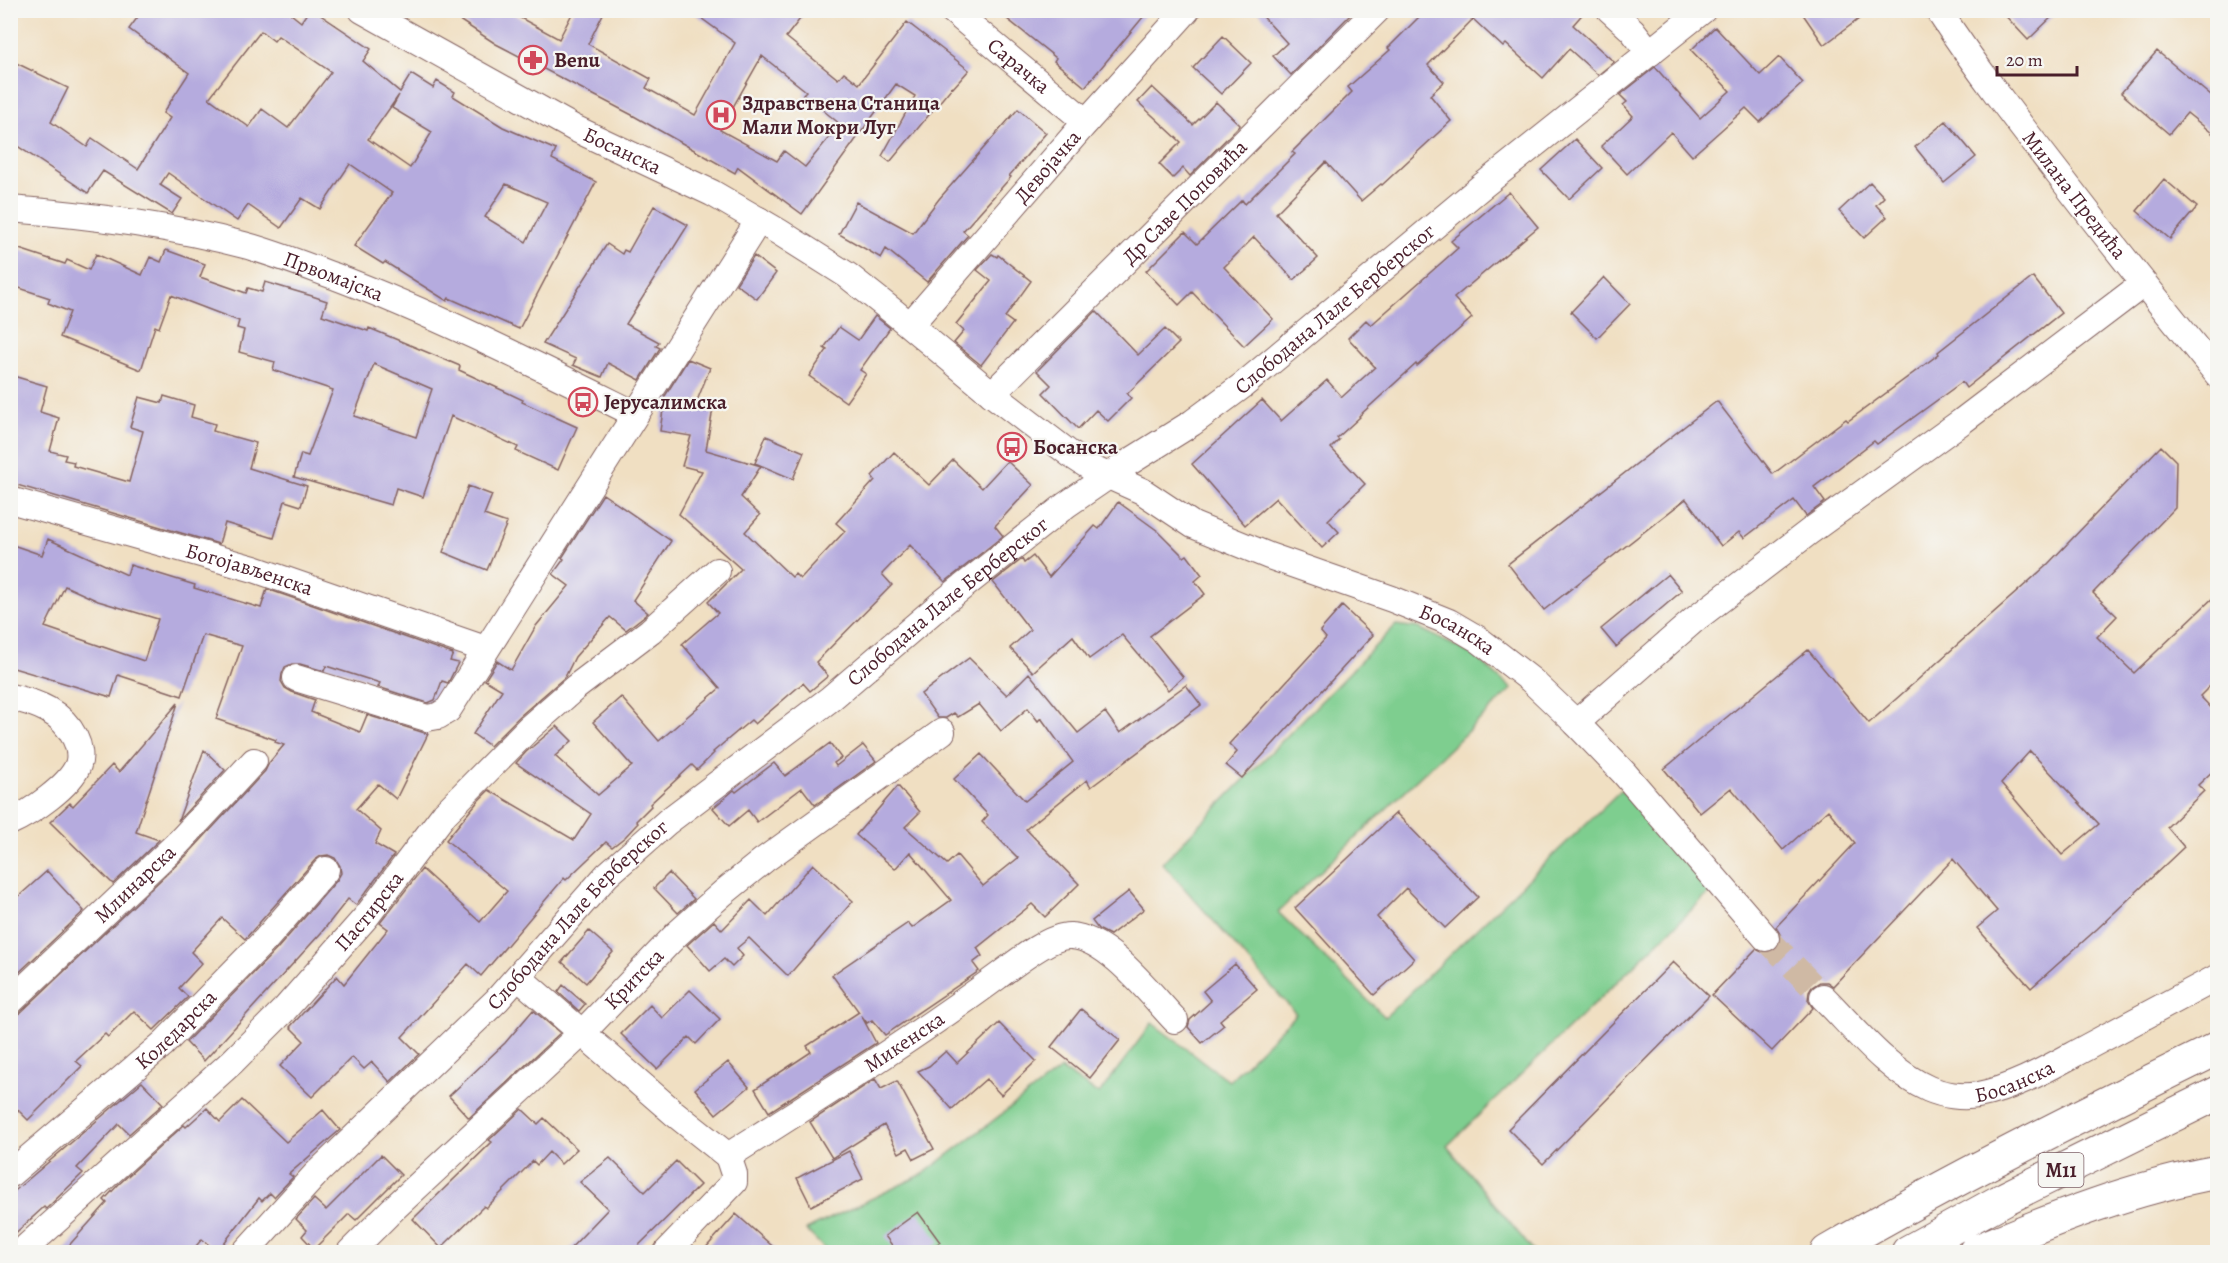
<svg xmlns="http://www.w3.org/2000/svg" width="2228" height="1263" viewBox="0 0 2228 1263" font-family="Alegreya,serif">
  <rect width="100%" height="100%" fill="#f6f6f2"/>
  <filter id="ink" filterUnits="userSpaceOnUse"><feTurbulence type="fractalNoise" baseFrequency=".0167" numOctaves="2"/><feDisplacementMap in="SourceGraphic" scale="12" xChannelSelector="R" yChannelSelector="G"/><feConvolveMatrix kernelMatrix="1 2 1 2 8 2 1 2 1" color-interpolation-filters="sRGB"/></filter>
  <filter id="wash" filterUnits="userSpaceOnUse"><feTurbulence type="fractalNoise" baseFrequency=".008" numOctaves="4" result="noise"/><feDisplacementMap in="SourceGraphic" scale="24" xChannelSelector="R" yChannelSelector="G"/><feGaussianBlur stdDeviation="1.35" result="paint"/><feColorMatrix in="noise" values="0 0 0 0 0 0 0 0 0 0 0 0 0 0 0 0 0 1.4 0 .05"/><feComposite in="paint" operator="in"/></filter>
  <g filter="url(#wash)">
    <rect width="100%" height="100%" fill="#f0dfc2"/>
    <!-- green -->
    <path fill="#7ece8f" stroke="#64765d" stroke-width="1.5" d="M1396 625 1419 628 1473 655 1512 689 1278 912 1385 1017 1621 790 1710 892 1447 1146 1534 1252H828L806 1230 923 1174 1061 1069 1099 1094 1152 1023 1229 1081 1296 1014 1162 863Z"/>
    <g id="blocks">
      <!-- building -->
      <path fill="#b5abde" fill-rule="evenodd" d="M143 10H286L301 22 309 10H313L371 49 363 61 400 92 411 74 433 88 437 81 455 92 453 96 503 127 556 150 552 159 596 182 519 329 449 298 447 301 385 262 383 264 354 246 392 193 350 164 320 209 302 198 281 228 248 205 237 221 168 173 160 185 182 199 172 214 103 171 88 193 10 141V60L68 88 51 122 87 147 92 138 138 169 170 118 163 113 189 73 129 29ZM261 31 274 41 278 36 331 72 288 128 262 109 249 127 209 98ZM399 95 392 108 432 132 410 168 368 139ZM506 184 547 202 526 242 485 217Z
        M444 10H506L559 39 574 10H605L588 44 651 79 646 88 695 115 735 43 690 10H807L786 37 838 79 844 72 859 84 907 22 969 70 953 88 952 87 890 162 882 156 915 96 896 84 802 214 738 167 735 173 632 115 496 44ZM762 56 806 91 803 94 840 124 805 167 784 151 777 161 720 130Z
        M996 10H1149L1085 87 1054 61 1056 58Z
        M1257 10H1355L1291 75 1273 56 1287 43Z
        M1426 10H1586L1573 25 1614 62 1598 75 1569 49 1543 78 1506 44 1503 47 1473 19 1428 65 1444 82 1430 95 1451 121 1382 185 1381 184 1361 201 1326 162 1276 213 1318 258 1294 280 1254 237 1224 267 1273 319 1244 346 1192 292 1179 305 1146 271 1185 232 1197 244 1242 200 1245 204 1295 154 1292 152 1352 92 1348 87 1390 50 1388 48Z
        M1800 10H1871L1824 45Z
        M2000 10H2059L2028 40Z
        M1715 27 1760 75 1779 57 1803 83 1760 122 1746 108 1692 156 1671 132 1627 174 1601 146 1633 116 1623 105 1627 102 1620 95 1655 67 1700 118 1730 91 1691 50Z
        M1223 36 1251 63 1221 94 1193 68Z
        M2157 51 2217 101V137L2187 113 2169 134 2121 93Z
        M1152 87 1193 125 1216 102 1240 125 1190 176 1183 168 1173 178 1159 164 1181 142 1138 102Z
        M1018 109 1046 133 1009 176 1011 177 963 231 968 235 927 282 886 249 881 258 839 234 856 202 913 233 939 199Z
        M1946 121 1976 157 1944 183 1915 147Z
        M1575 139 1602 168 1569 199 1541 170Z
        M2164 179 2197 207 2170 239 2137 211Z
        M1870 182 1884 197 1876 205 1887 217 1864 238 1839 211Z
        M1509 192 1538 227 1454 298 1472 318 1417 366 1416 364 1359 416 1360 417 1337 438 1339 440 1331 448 1365 484 1328 520 1339 532 1322 548 1276 498 1245 525 1192 464 1262 400 1281 421 1327 380 1342 397 1375 367 1348 338 1366 320 1371 325 1458 248 1451 241Z
        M654 206 688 225 626 324 659 342 656 346 660 348 640 380 608 363 602 377 573 365 576 359 543 344 607 244 622 254 624 250 628 252Z
        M10 246 65 264 67 260 89 270 96 254 142 275 150 257 161 262 166 250 205 264 200 277 246 293 248 288 262 292 265 282 312 296 327 301 322 315 368 331 369 328 441 358 460 366 459 370 523 400 522 402 577 427 558 470 516 451 518 447 451 416 423 497 396 488 391 505 294 477 301 454 308 456 333 390 273 370 275 362 239 352 244 330 237 328 239 321 171 295 159 328 155 326 141 370 60 337 70 312 48 303 50 298 10 285ZM374 364 432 389 416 437 354 416Z
        M992 254 997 257 998 255 1031 281 1005 317 1013 323 981 365 954 343 964 331 956 324 991 281 977 270Z
        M754 256 776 273 757 299 736 284Z
        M1604 277 1630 304 1597 338 1571 312Z
        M2033 277 2061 313 1966 388 1962 382 1877 444 1874 441 1814 487 1825 502 1806 516 1794 500 1744 538 1739 532 1721 546 1686 499 1544 610 1508 564 1717 401 1773 474 1846 419 1848 421 1939 354 1938 352Z
        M1096 311 1138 355 1165 329 1179 343 1127 394 1131 398 1108 421 1096 410 1078 429 1043 393 1051 385 1037 371Z
        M875 316 890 328 860 370 866 374 846 402 809 376 827 350 824 348 839 327 858 340Z
        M688 359 710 368 695 406 713 408 706 450 761 466 741 497 760 515 745 532 792 577 795 574 800 579 845 531 836 523 875 480 872 476 894 452 929 485 953 460 982 488 1007 461 1033 485 995 526 1003 536 945 582 910 545 882 574 892 585 816 662 828 676 810 691 803 683 755 724 751 720 713 752 714 753 697 770 692 765 650 804 651 806 636 821 638 823 625 837 612 847 606 842 566 880 564 878 481 976 468 964 402 1037 419 1054 390 1082 372 1062 364 1069 352 1057 312 1097 280 1066 304 1041 290 1027 337 976 344 984 388 929 380 923 422 869 480 922 507 891 446 840 479 800 489 790 574 840 591 814 516 763 526 752 557 726 572 741 555 756 598 795 632 766 593 722 621 697 659 741 720 688 682 644 718 613 708 602 741 569 679 514 702 471 682 466 691 436 660 431 665 396Z
        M10 375 47 386 40 412 59 418 50 451 66 455 64 460 74 462 73 466 129 482 143 431 130 427 139 397 162 403 164 396 194 405 191 417 215 424 213 431 256 443 249 468 307 486 301 506 285 501 274 538 225 523 219 544 10 483Z
        M766 436 804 452 793 479 755 463Z
        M2161 446 2176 461 2175 508 2093 593 2117 616 2097 637 2134 673 2217 594V679L2200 696 2217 714V767L2198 785 2204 791 2167 827 2184 847 2097 929 2031 988 1977 928 1997 911 1953 859 1833 986 1827 982H1820L1812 987 1809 992 1808 1000 1813 1008 1772 1051 1712 995 1756 949 1762 952 1768 953 1776 949 1780 943 1781 936 1776 927 1855 843 1828 810 1783 850 1731 788 1700 813 1664 769 1808 650 1869 723 2046 566ZM2030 751 2099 824 2062 855 2001 783Z
        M468 486 492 495 484 515 507 523 487 570 443 552Z
        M603 494 671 541 633 600 648 613 626 630 610 617 575 657 565 677 520 716 490 746 473 734 502 690 485 680 497 661 511 670 536 626 569 586 553 574 564 559 562 558Z
        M1118 502 1158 531 1184 557 1187 555 1202 575 1195 581 1205 594 1150 636 1183 677 1168 690 1122 635 1089 659 1073 636 1033 672 1010 648 1030 630 993 582 1022 559 1024 563 1033 556 1049 577 1095 526 1099 529Z
        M48 539 127 575 130 565 195 585 194 588 261 608 267 589 453 654 450 661 458 663 448 683 442 681 435 700 428 703 378 687 380 683 326 666 324 671 300 664H292L285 667 282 674 281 681 285 688 292 692 315 700 311 712 360 732 367 715 428 734 396 799 378 784 356 809 381 831 375 844 394 855 356 905 348 899 321 933 204 1061 186 1042 277 949 337 880 341 873 340 866 335 858 328 855 321 856 315 860 245 939 222 918 191 952 202 963 179 988 188 997 154 1030 134 1011 108 1037 105 1034 76 1061 82 1066 28 1120 10 1102V1017L20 1013 189 853 265 771 269 763 284 745 275 742 276 740 216 719 242 646 203 635 182 696 118 675 111 697 10 667V544L42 555ZM65 586 98 601 158 619 144 661 45 627Z
        M1668 574 1682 591 1616 647 1601 629Z
        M1342 606 1373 635 1242 778 1226 765 1237 752 1229 744 1326 638 1320 631Z
        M969 658 1007 695 1029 673 1078 733 1105 712 1120 733 1186 685 1201 705 1091 787 1087 780 1026 829 1079 884 1045 917 1032 904 977 948 982 956 973 963 979 971 885 1035 872 1020 867 1023 861 1015 876 1043 769 1112 755 1089 811 1052 807 1046 859 1012 832 975 908 923 912 928 951 900 910 852 895 869 856 835 898 786 920 812 905 827 947 864 957 855 983 886 1018 858 982 822 988 815 954 779 981 754 1025 801 1073 762 1041 718 1038 721 1028 708 1001 731 979 704 958 717 954 713 946 718H938L921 694Z
        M178 703 136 832 159 840 113 884 50 822 70 803 73 806 112 765 119 772Z
        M830 743 841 758 834 763 836 766 863 745 876 761 815 805 802 788 757 822 748 810 729 826 713 808 734 790 736 792 774 763 785 776Z
        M204 750 225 770 178 821Z
        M1396 813 1478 897 1445 928 1406 888 1377 917 1414 959 1374 995 1295 908Z
        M813 864 853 901 788 976 749 938 737 948 743 956 732 967 724 959 710 971 687 945 714 921 722 930 751 900 767 916Z
        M47 871 84 911 10 981V904Z
        M669 873 694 899 678 913 654 888Z
        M1129 891 1144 909 1110 935 1098 929 1092 921Z
        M589 931 613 952 586 983 562 962Z
        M1673 962 1709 996 1543 1164 1508 1129Z
        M1235 964 1257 989 1220 1020 1224 1025 1202 1043 1188 1027 1190 1020 1211 1001 1203 991Z
        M563 985 585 1004 579 1011 558 992Z
        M690 990 720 1019 696 1044 689 1037 657 1069 621 1034 650 1005 662 1018Z
        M1081 1009 1120 1040 1090 1078 1051 1047Z
        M533 1010 560 1033 469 1118 449 1096 505 1043Z
        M999 1023 1036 1061 1001 1095 986 1079 952 1109 918 1071 929 1066 946 1051 957 1063Z
        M728 1062 749 1087 716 1114 695 1089Z
        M875 1079 881 1089 897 1081 934 1149 914 1159 908 1148 899 1153 884 1125 832 1158 810 1122Z
        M142 1082 163 1104 129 1134 119 1124 77 1168 83 1173 46 1209 44 1207 10 1238V1195Z
        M242 1100 286 1142 323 1110 340 1130 289 1174 293 1177 274 1197 270 1193 262 1201 259 1198 217 1252 202 1239 191 1252H63L107 1203 104 1200 119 1184 184 1125 186 1127 207 1108 220 1122Z
        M522 1109 538 1124 544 1118 577 1149 561 1164 549 1152 537 1165 533 1161 486 1208 484 1206 441 1248 413 1219 492 1142 489 1140Z
        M849 1151 863 1179 811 1206 797 1178Z
        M381 1155 401 1175 356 1220 349 1214 314 1249 302 1236 307 1230 296 1219 314 1199 326 1210Z
        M610 1158 645 1192 676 1161 700 1185 632 1252H567L608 1209 580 1182Z
        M918 1212 940 1242 925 1252H897L885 1236Z
        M736 1214 779 1252H702Z"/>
    </g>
  </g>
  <g filter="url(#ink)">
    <use href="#blocks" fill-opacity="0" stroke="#846260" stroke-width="1.5"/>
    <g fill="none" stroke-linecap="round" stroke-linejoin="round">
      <!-- minor-tunnel -->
      <path stroke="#cfb9a4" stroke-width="26" stroke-dasharray="26 13" stroke-linecap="butt" d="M1766 938 1823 997"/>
      <!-- minor casing -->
      <g stroke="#846260" stroke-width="28">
        <g id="minor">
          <path id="s1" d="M362 10 574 128 712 193 779 232 847 275 895 313 992 394 1070 454 1093 469 1142 491 1193 525 1269 556 1392 599 1449 622 1478 639 1531 680 1576 723 1624 773 1766 938"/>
          <path id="s2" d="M952 10 1086 122"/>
          <path d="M1610 10 1632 30 1650 53"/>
          <path id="s3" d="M1938 10C1976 68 2017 121 2059 175 2111 243 2164 309 2218 375"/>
          <path id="s4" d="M10 209C88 215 168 225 244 245 274 253 304 265 334 276 437 315 536 365 635 414"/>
          <path id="s5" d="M910 325 1086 122 1187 10"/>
          <path id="s6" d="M992 394 1377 10"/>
          <path id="s7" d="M10 500 254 569 485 649"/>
          <path d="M296 678 427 718 438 716 448 710 759 220"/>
          <path d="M10 697C38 703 62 712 75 738 79 746 81 757 78 765 70 786 30 813 10 822"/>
          <path d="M1576 723 1694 620 1809 532 1961 422 2143 284"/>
          <path d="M518 977 674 1113 728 1156"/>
          <path id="s8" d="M1823 997C1855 1029 1886 1070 1929 1089 1943 1095 1962 1098 1978 1095 2016 1088 2055 1064 2089 1046 2132 1023 2175 1000 2218 977"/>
          <path id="s9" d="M10 1002 179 842 254 761"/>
          <path id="s10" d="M728 1156C819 1098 910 1041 997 977 1013 965 1051 934 1071 936 1108 938 1150 994 1175 1020"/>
          <path id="s11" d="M10 1174 163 1044 266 939 326 870"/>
          <path id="s12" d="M21 1252 232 1062 285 1009 366 917 445 813 530 727 576 687 650 631 717 571"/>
          <path id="s13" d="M245 1252 316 1174 497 1000 607 875 667 822 830 699 941 604 1066 505 1123 466 1192 423 1242 386 1481 187 1703 10"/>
          <path id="s14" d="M350 1252 393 1209 583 1032 677 934 723 893 764 860 942 732"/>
          <path d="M667 1252 734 1182V1174L728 1156"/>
        </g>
      </g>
      <!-- highway casing -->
      <g stroke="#846260" stroke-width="35">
        <path id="highway" d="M1827 1252C1954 1178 2086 1113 2218 1048
          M1908 1252 2006 1198 2218 1093
          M1975 1252C2053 1219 2134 1187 2218 1172"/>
      </g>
      <!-- minor -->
      <use href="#minor" stroke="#fff" stroke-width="26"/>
      <!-- highway -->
      <use href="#highway" stroke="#fff" stroke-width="33"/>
    </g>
  </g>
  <!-- icons -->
  <defs>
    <g id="pharmacy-ring" transform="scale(1.5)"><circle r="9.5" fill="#f6f6f2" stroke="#d1495b" stroke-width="1.5"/><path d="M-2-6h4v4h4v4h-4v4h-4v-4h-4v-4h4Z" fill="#d1495b"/></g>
    <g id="hospital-ring" transform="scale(1.5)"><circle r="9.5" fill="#f6f6f2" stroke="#d1495b" stroke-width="1.5"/><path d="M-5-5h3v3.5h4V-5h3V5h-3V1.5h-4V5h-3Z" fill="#d1495b"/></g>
    <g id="bus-ring" transform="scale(1.5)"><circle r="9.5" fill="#f6f6f2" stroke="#d1495b" stroke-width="1.5"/><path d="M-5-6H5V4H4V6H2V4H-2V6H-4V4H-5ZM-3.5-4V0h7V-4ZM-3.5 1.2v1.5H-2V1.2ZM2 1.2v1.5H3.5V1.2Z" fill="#d1495b"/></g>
  </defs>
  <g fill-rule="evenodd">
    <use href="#pharmacy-ring" x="533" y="60"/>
    <use href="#hospital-ring" x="721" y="115"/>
    <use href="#bus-ring" x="583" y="402"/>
    <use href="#bus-ring" x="1012" y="447"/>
  </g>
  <g text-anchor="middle" stroke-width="4.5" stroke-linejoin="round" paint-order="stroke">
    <!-- shield labels -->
    <rect fill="#f6f6f2" stroke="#7e6067" stroke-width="1.5" x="2038.5" y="1153" width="45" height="34" rx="4.5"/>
    <g font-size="20" font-weight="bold" fill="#4a1f2b">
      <text x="2061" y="1177">M11</text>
    </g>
    <!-- poi labels -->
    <g font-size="21" font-weight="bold" fill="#4a1f2b" stroke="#f6f6f2" text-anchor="start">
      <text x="554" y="67">Benu</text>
      <text x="742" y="110">Здравствена Станица<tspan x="742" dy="24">Мали Мокри Луг</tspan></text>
      <text x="604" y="409">Јерусалимска</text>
      <text x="1033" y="454">Босанска</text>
    </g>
    <!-- street labels -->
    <g font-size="21" fill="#4a1f2b" stroke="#f6f6f2">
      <text dy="7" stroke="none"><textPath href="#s2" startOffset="87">Сарачка</textPath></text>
      <text dy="7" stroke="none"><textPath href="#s1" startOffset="296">Босанска</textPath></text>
      <text dy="7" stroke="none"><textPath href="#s5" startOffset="210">Девојачка</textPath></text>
      <text dy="7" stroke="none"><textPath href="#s3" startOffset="230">Милана Предића</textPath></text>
      <text dy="7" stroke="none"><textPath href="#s6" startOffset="272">Др Саве Поповића</textPath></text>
      <text dy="7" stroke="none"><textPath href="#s4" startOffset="332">Првомајска</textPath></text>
      <text dy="7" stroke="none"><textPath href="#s13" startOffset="1446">Слободана Лале Берберског</textPath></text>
      <text dy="7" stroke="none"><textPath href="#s7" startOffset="249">Богојављенска</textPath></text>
      <text dy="7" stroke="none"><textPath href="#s13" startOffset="960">Слободана Лале Берберског</textPath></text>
      <text dy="7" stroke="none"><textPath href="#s1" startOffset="1266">Босанска</textPath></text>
      <text dy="7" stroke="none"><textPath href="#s9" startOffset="172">Млинарска</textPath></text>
      <text dy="7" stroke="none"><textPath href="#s12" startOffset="488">Пастирска</textPath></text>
      <text dy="7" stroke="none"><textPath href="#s13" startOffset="474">Слободана Лале Берберског</textPath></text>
      <text dy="7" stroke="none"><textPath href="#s14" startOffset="394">Критска</textPath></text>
      <text dy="7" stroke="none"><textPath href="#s11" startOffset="220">Коледарска</textPath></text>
      <text dy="7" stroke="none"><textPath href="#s10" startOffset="210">Микенска</textPath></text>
      <text dy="7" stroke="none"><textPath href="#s8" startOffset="230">Босанска</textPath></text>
    </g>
  </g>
  <!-- margin -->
  <rect width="2228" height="1263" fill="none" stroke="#f6f6f2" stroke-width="36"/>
  <!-- scale -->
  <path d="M1997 66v9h80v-9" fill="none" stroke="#4a1f2b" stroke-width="3"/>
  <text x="2006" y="66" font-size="18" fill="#4a1f2b" stroke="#f6f6f2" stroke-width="4.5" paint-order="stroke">20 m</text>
</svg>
